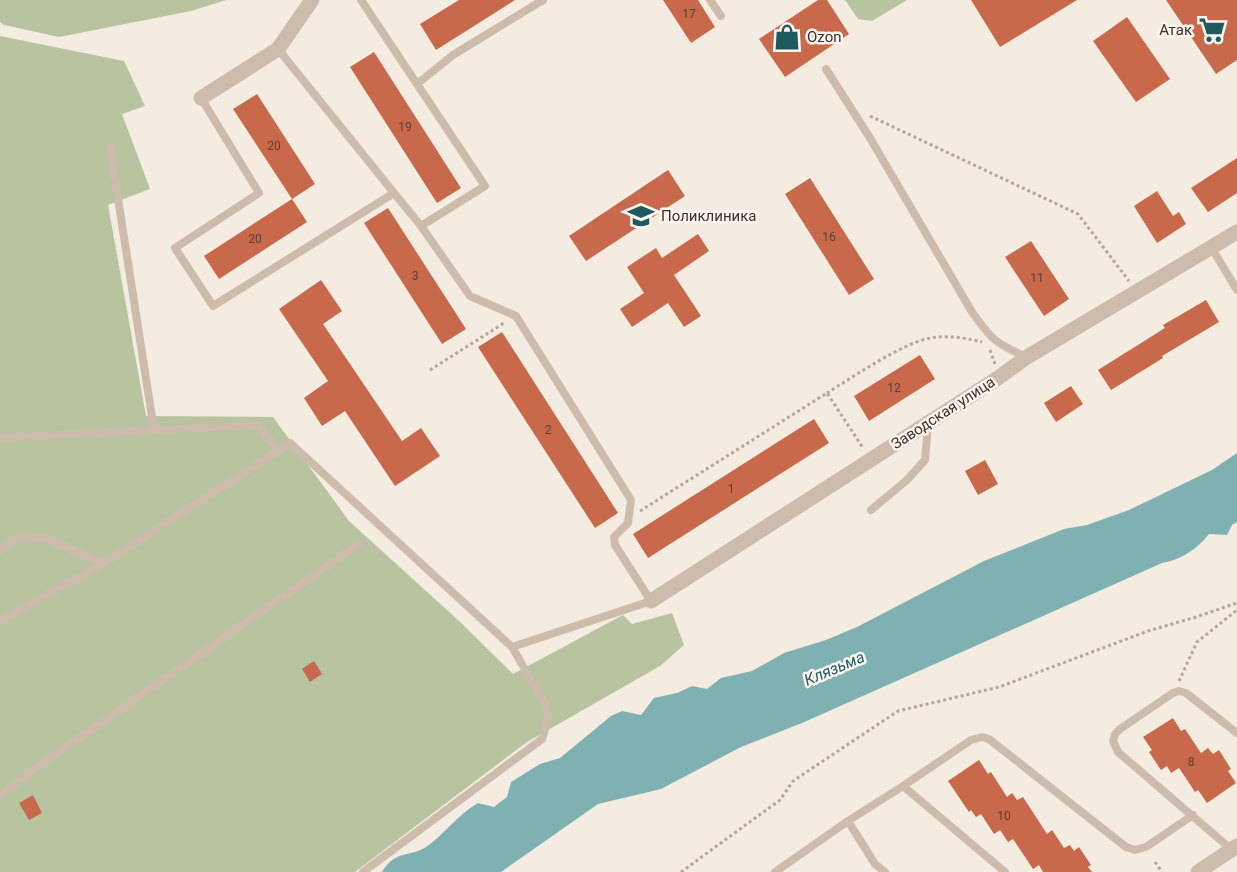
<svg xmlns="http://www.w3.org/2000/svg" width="1237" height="872" viewBox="0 0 1237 872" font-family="Roboto,sans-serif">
  <rect width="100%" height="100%" fill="#f4ebe1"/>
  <!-- green -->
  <path fill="#b8c4a0" d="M0 0H226L191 11 59 37 4 25 0 22Z
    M845 0H907L872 21 858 19Z
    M0 36 124 61 145 106 122 114 150 189 108 205 146 416 273 417 349 521 458 620 513 674 623 615 632 624 672 613 684 645 660 666 527 742 355 872H0Z"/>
  <!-- water -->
  <path fill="#7fb0b2" d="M1237 453V522L1232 525 1227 535 1209 534C1197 549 1181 560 1162 563L802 723 741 747 661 789 598 804 501 872H382C396 849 409 858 426 847 445 834 456 816 478 803L494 807 507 797 511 782 540 764 560 758 611 716 622 711 641 715 654 698 677 693 692 686 707 689 721 678 752 671 784 653 826 640 857 627 984 561 1064 529 1087 525 1129 510 1212 470Z"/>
  <!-- building -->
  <path fill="#c8694b" d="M459 0H515L436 50 420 24Z
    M663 0H698L715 27 691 43Z
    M818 0H827L849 34 785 77 759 39Z
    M971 0H1077L1000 47Z
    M1166 0H1237V60L1216 74Z
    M1127 17 1170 79 1136 102 1093 41Z
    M374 52 461 188 437 203 350 67Z
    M257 94 315 184 292 199 233 109Z
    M1237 158V193L1208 212 1191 188Z
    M668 170 685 196 586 261 569 236Z
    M810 178 874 279 849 295 785 194Z
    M1157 191 1173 216 1179 212 1186 224 1157 243 1134 206Z
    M292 199 307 222 219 279 204 256Z
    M388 208 466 329 442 344 364 223Z
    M698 234 709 251 674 275 701 316 684 327 668 303 632 327 620 309 644 293 627 267 656 248 662 258Z
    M1031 241 1069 299 1044 316 1005 257Z
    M321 280 342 311 323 324 402 441 421 428 440 456 395 486 345 411 322 426 304 398 328 381 279 309Z
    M1206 300 1219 322 1162 356 1163 358 1111 390 1098 370 1165 328 1163 325Z
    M502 332 618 513 595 528 478 347Z
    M920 355 935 379 869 421 854 396Z
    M1071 386 1083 404 1056 422 1044 403Z
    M814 419 829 443 648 558 633 534Z
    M985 460 998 484 978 495 965 471Z
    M314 661 322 674 310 682 302 669Z
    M1173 718 1181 731 1185 729 1201 753 1208 748 1213 754 1219 750 1231 769 1228 771 1236 783 1207 803 1198 790 1195 792 1179 768 1171 773 1167 766 1161 770 1149 752 1152 750 1143 737Z
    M979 760 988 774 991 772 1007 797 1012 793 1017 800 1023 797 1047 834 1052 830 1064 848 1070 845 1074 851 1079 847 1091 865 1088 867 1092 872H1043L1039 865 1033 869 1013 839 1008 842 1000 830 994 834 981 814 976 817 971 810 969 812 948 781Z
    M33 795 42 813 29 820 19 803Z"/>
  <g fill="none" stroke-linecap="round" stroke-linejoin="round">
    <!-- path -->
    <path stroke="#b9a596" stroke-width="3" stroke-dasharray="3 3" stroke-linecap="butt" d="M870 116 1078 214 1129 281
      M990 350 995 364
      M430 370 504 323
      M827 393C851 378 906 341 931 338 949 335 965 338 982 342
      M640 511 827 393 863 448
      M1179 681 1197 642 1237 610
      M1155 862 1162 872
      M681 872 780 800 793 781 898 711 999 687 1148 631 1196 617 1237 603"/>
    <!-- service -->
    <path stroke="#cdbbac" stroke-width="8" d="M361 0 485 186 421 226
      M710 0 721 16
      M278 49 394 193
      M826 69 870 138 972 312C991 339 996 344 1027 357
      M417 84 453 55 543 0
      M110 147 154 430
      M1211 247 1237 290
      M0 438 258 425 279 451
      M871 510 907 480 925 460 928 424
      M0 550 19 537 47 539 104 563 0 621
      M104 563 290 443 512 647 651 601 615 545 614 537 628 523 631 500 516 316 470 296 421 226 394 193 213 306 175 248 259 193 201 98
      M0 796 33 770 359 544
      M848 821 875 864 885 872
      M1232 850 1118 752 1113 741 1115 734 1120 729 1173 693 1179 691 1186 693 1237 733
      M363 872 542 739 548 719 545 704 512 647
      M775 872 848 821 903 786
      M1005 872 903 786 971 740 982 737 989 739 1126 847 1135 850 1146 847 1193 815"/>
    <!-- minor -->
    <path stroke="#cdbbac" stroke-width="15" d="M201 98 278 49 312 0
      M651 601 998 378 1027 357 1237 232
      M1198 872 1237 846"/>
  </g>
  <!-- icons -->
  <defs>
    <g id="supermarket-bare" transform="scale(2.07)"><path d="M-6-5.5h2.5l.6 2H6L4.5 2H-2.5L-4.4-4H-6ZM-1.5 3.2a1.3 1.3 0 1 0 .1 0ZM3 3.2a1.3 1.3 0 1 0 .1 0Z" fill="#1f5a5e" stroke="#fbf5ee" stroke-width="2.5" paint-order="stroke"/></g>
    <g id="shop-bare" transform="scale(2.07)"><path d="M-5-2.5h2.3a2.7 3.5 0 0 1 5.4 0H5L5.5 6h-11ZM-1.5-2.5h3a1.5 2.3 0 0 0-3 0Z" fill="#1f5a5e" stroke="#fbf5ee" stroke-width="2.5" paint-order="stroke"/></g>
    <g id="school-bare" transform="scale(2.07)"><path d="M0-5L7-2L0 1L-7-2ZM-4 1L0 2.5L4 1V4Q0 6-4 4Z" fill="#1f5a5e" stroke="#fbf5ee" stroke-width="2.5" paint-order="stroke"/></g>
  </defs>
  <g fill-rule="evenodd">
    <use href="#supermarket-bare" x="1212" y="30"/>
    <use href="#shop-bare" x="787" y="37"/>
    <use href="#school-bare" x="641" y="216"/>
  </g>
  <g text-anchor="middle" stroke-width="5" stroke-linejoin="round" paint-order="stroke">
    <!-- number labels -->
    <g font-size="12" fill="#5e3e33">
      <text x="689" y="18">17</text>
      <text x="405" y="131">19</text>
      <text x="274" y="150">20</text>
      <text x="829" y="241">16</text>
      <text x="255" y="243">20</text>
      <text x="415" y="280">3</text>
      <text x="1037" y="282">11</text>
      <text x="894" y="392">12</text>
      <text x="548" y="434">2</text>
      <text x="731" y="493">1</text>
      <text x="1191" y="766">8</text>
      <text x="1004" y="820">10</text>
    </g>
    <!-- poi labels -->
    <g font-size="15" fill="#3b302b" stroke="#fbf5ee" text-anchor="start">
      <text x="1192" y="35" text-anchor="end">Атак</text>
      <text x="807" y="42">Ozon</text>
      <text x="661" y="221">Поликлиника</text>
    </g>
    <!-- street labels -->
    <g font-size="15" fill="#3b302b" stroke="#fbf5ee">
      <text transform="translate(943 413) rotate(-33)" y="5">Заводская улица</text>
    </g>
    <!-- water labels -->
    <g font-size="16" font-style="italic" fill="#1f5a5e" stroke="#fbf5ee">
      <text transform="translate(834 668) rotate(-23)" y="6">Клязьма</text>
    </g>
  </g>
</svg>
